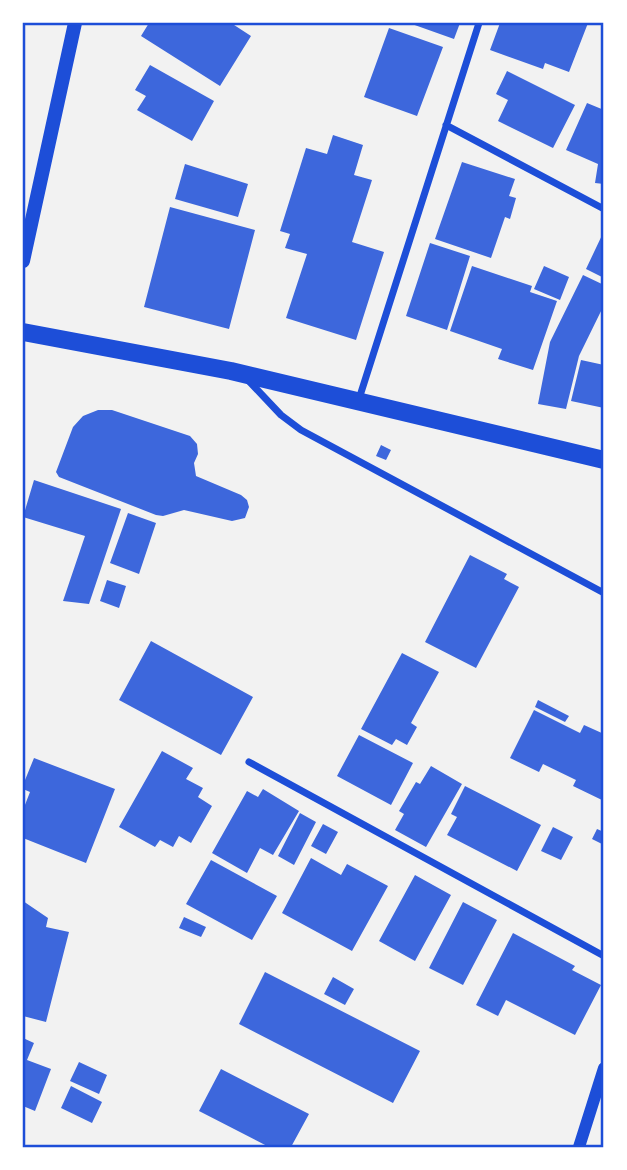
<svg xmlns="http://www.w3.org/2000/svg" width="627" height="1170" viewBox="0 0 627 1170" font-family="'Libre Baskerville',serif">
  <rect width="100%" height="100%" fill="#f2f2f2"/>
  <!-- building -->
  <path fill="#3d67dc" d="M149 23H231L251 36 220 86 141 36Z
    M409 23H460L454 39Z
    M500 23H588L569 72 545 63 543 69 490 50Z
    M389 28 443 47 417 116 364 97Z
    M150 65 214 101 192 141 137 110 146 96 135 90Z
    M507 71 575 105 553 148 498 121 508 100 496 94Z
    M587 103 604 110V184L595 183 598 164 566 150Z
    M333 135 363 145 354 175 372 180 352 242 384 252 356 340 286 318 307 254 285 248 290 234 280 231 306 148 327 154Z
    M462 162 515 179 509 196 516 198 510 219 505 217 491 258 435 239Z
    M185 164 248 184 238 217 175 199Z
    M170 207 255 230 229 329 144 307Z
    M604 231V278L586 269Z
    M430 243 470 256 447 330 406 316Z
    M472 266 532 286 530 292 557 301 533 370 498 359 502 349 450 331Z
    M544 266 569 277 560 300 534 289Z
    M583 275 604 285V305L579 356 566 409 538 404 550 342Z
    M581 360 604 365V408L571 401Z
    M98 410H112L190 436 197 444 198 454 194 463 196 476 241 495 247 500 249 507 245 518 232 521 184 510 163 516 156 515 59 477 56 472 73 427 83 416Z
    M381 445 391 450 386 460 376 456Z
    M34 480 121 509 89 604 63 601 85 536 23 517Z
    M128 513 156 523 139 574 110 563Z
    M470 555 507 574 504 579 519 587 476 668 425 642Z
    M107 580 126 586 119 608 100 601Z
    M151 641 253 697 221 755 119 700Z
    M402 653 439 672 411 723 417 727 407 745 396 739 392 745 361 729Z
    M538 700 569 716 565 722 535 707Z
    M534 710 580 733 584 725 604 734V801L573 786 576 780 543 764 539 772 510 758Z
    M359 735 413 763 391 805 337 776Z
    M162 751 193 768 186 779 203 788 198 797 212 806 191 843 179 836 173 847 160 840 155 847 119 827Z
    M34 758 115 789 86 863 23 838V810L30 792 23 789V785Z
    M431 766 462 784 426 847 395 830 404 814 399 811 416 782 420 784Z
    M465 786 541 825 517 871 447 835 457 817 451 814Z
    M263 789 299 811 273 855 260 848 247 873 212 853 247 791 258 797Z
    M300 813 316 822 294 865 278 856Z
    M323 824 338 832 326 854 311 846Z
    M553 827 573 837 561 860 541 851Z
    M597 829 604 832V845L592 839Z
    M311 858 341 875 347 864 388 886 352 951 282 913Z
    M211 860 277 896 252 940 186 904Z
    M415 875 451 895 415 961 379 941Z
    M23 901 48 918 46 927 69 932 46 1022 23 1016Z
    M463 902 497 920 463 985 429 968Z
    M184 917 206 927 201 937 179 928Z
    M513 933 575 966 572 970 601 985 575 1035 506 1000 498 1016 476 1005Z
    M265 972 420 1051 393 1103 239 1024Z
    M333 977 354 989 345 1005 324 994Z
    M23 1038 34 1043 27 1060 51 1069 35 1111 23 1106Z
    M79 1062 107 1075 99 1094 70 1081Z
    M221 1069 309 1114 291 1147H269L199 1111Z
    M71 1086 102 1102 92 1123 61 1108Z"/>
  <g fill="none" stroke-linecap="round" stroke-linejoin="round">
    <!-- minor -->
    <path stroke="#1d4ed8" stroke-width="7" d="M446 125 604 209
      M247 379 281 415 301 430 604 593
      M358 402 479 23
      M249 762 604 956"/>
    <!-- tertiary -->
    <path stroke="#1d4ed8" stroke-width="12" d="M579 1147 604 1068"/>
    <!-- secondary -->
    <path stroke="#1d4ed8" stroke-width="14" d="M23 261 75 23"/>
    <!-- primary -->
    <path stroke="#1d4ed8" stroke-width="18" d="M23 332 231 371 604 460"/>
  </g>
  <!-- border -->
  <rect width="627" height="1170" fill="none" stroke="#ffffff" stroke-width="49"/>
  <rect x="24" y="24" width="578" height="1122" fill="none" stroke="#1d4ed8" stroke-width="2.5"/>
</svg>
